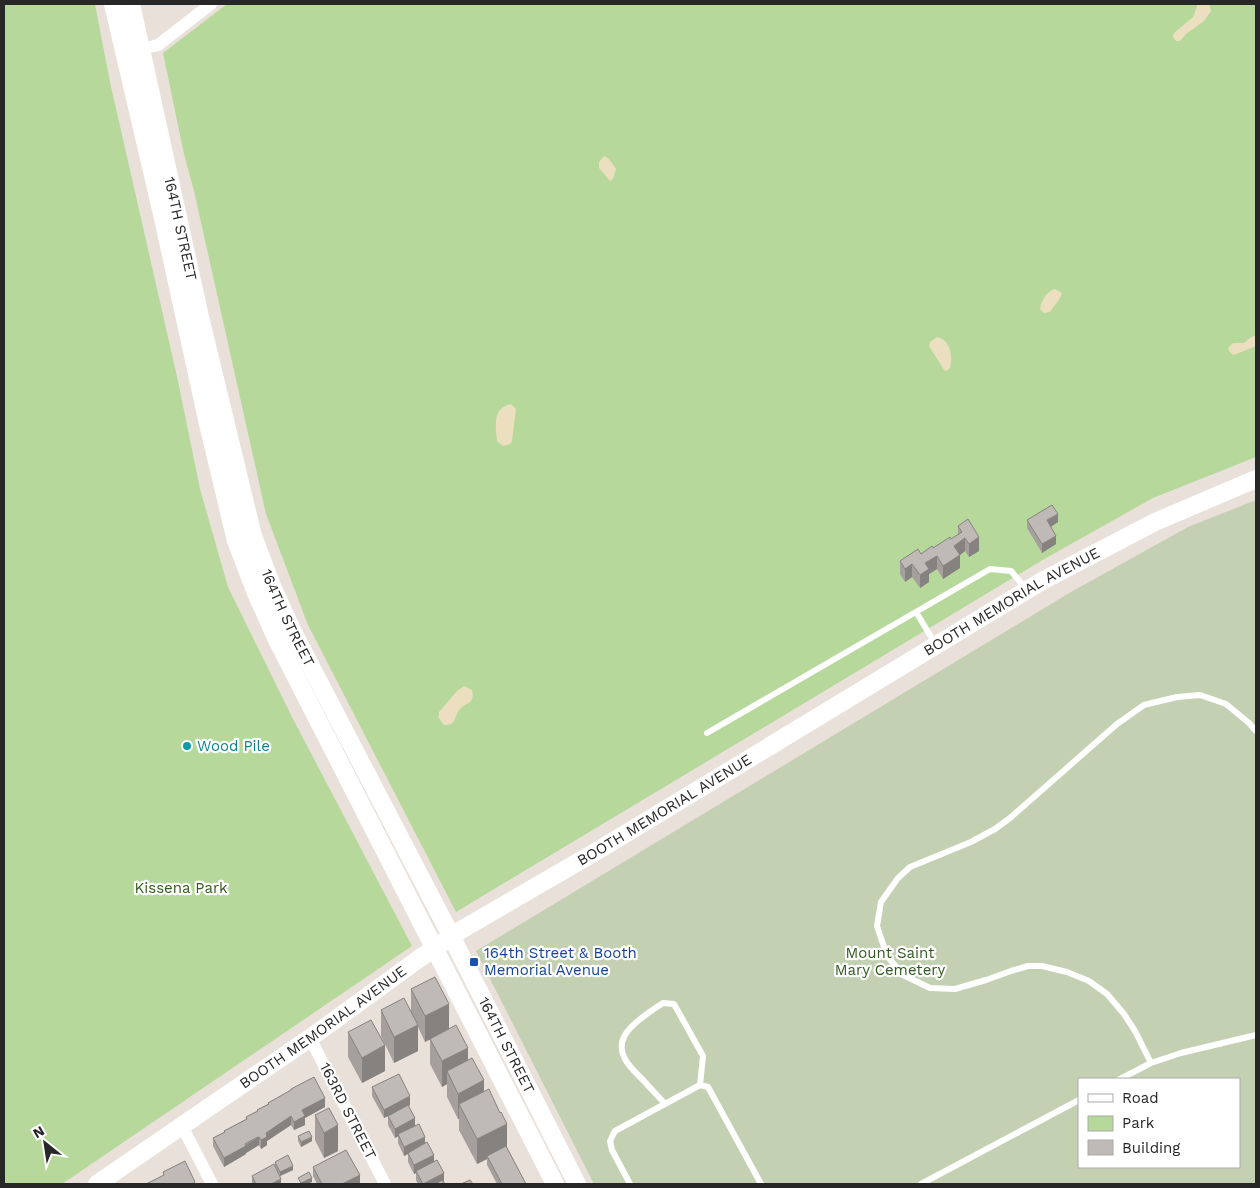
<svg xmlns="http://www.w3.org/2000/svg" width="1260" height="1188" viewBox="0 0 1260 1188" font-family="'Work Sans',sans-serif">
  <rect width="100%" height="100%" fill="#e8e0d9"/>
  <!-- green -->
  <path fill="#b6d99b" d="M4 4H95L110 82 178 381 200 489 228 587 292 717 412 946 62 1184H4Z
    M227 4H1256V457L1153 498 1046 558 456 912 308 625 266 514 194 191 184 154 163 53Z"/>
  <!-- sand -->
  <path fill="#ebdfbf" d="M1198 4H1209L1211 11 1204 21 1186 34 1180 41H1176L1173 37 1174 33 1193 17Z
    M604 156 609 159 616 169 613 179 610 181 599 168V162Z
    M1055 289 1062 293C1060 301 1054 305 1050 312L1044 313 1040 309C1041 301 1047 291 1055 289Z
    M1256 335V346L1239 353 1233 355 1229 351 1228 348 1233 343H1244L1250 338Z
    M937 337C951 340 953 357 950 368L946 371 944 370 929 346 930 342Z
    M511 404 516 409 512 441 510 444 503 446 497 441C496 432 494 419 499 411 502 407 507 405 511 404Z
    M464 686 472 690C475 704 467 702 460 709 453 717 458 725 444 725L438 717 439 715V712L457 691Z"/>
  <!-- cemetery -->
  <path fill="#c4d0b2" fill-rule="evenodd" d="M1256 500V1184H594L476 951 1071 592 1188 527ZM1079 1079H1239V1167H1079Z"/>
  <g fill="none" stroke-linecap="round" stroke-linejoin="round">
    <!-- lane -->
    <path stroke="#fff" stroke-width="6" d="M916 612 936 645
      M707 733 990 569 1011 571 1026 589
      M1151 1063 1135 1031 1124 1014 1107 994 1089 981 1067 972 1042 966H1028L1011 971 986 980 955 989 930 988 903 975 887 956 877 926 881 902 898 878 910 867 971 842 995 829 1010 818 1117 724 1144 705 1177 697 1200 695 1226 704 1249 723 1256 731
      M1120 1079 1151 1063 1181 1053 1256 1035
      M665 1104C658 1096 651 1089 644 1081 632 1069 614 1054 625 1035 631 1024 652 1010 663 1003L674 1004 703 1056 700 1085
      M630 1184 612 1150 610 1141 615 1131 700 1085 708 1087 761 1184
      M921 1184 1079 1100"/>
    <!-- street -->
    <path stroke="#fff" stroke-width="12" d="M134 51 158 45 211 4
      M310 1038 385 1184
      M182 1126 212 1184"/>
    <!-- secondary -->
    <g stroke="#fff" stroke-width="18">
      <path d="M113 4 162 214 208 424 236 541 256 593 277 640 555 1184"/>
      <path id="s1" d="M131 4 200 317 253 536 272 586 293 632 446 926 577 1184"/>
      <path id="s2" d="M97 1184 310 1038 420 958 461 930 597 851 1042 581 1155 522 1256 479"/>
    </g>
  </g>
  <!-- wall -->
  <path fill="#a5a09d" d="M1027 520 1058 522 1051 527 1056 544 1042 553 1027 528Z
    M958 526 979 551 969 557 965 551 960 555V568L943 579 937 569 929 574V582L920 588 912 577 905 582 900 574V561L921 554 951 539 958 534Z
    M411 989 449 1029 468 1060 484 1092 507 1148 526 1184H497L487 1165V1159L477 1164 459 1130V1119H458L447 1097V1084L442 1087 430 1064V1039L425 1042 418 1027V1051L394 1063 381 1036V1010L411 1013Z
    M348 1032 385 1071 362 1083 348 1057Z
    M372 1087 410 1105 409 1106 415 1126 425 1144 445 1184H418L416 1180V1173L414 1174 408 1162V1154L404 1156 398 1143V1136L395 1138 388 1125V1116L384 1118 372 1096Z
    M291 1089 325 1107 305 1118V1125L294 1130 291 1125 267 1141V1145L261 1149 259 1145 256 1147 246 1153V1154L224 1167 213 1146V1138L224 1132V1131L246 1119V1117L257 1111V1110L268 1104V1103L291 1090Z
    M315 1115 338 1151 324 1158 315 1140Z
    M298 1136 312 1141 301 1147 298 1141Z
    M275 1162 293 1170 280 1176 275 1166Z
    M313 1167 360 1184H317L313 1176Z
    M252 1176 281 1184H252Z"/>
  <!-- shaded-wall -->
  <path fill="#86827f" d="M1058 514V522L1047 529V520Z
    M1056 536V544L1042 553V544Z
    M979 537V551L969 557V544Z
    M965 538V551L960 555V568L943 579V566L954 546Z
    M937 556V569L929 574V582L920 588V575L925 563Z
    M912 564V577L905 582V569Z
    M449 1004V1030L425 1042V1016Z
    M418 1025V1051L394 1063V1037Z
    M385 1045V1071L362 1083V1058Z
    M468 1048V1074L447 1071V1084L442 1087V1061Z
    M484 1080V1106L459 1104V1119H458V1094Z
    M410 1096V1105L384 1118V1110Z
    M325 1098V1107L305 1118V1125L294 1130V1122L302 1110Z
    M291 1116V1125L267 1141V1145L261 1149V1140L266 1133Z
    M415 1118V1127L395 1138V1129Z
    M507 1124V1149L487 1156V1159L477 1164V1139Z
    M338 1125V1151L324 1158V1133Z
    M259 1137V1145L246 1153V1154L224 1167V1158Z
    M312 1137V1141L301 1147V1142Z
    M425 1137V1146L404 1156V1147Z
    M434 1155V1164L416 1171V1173L414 1174V1165Z
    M293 1166V1170L280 1176V1172Z
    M444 1173V1182L439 1184H423Z
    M360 1175V1184H342Z
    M312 1178V1182L308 1184H301V1183Z
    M281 1179V1184H271Z"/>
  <!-- building -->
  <path fill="#c0bab6" stroke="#86827f" d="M1052 505 1058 514 1047 520 1056 536 1042 544 1027 520Z
    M968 519 979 537 969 544 965 538 954 546 960 555 943 566 937 556 925 563 929 569 920 575 912 564 905 569 900 561 918 549 921 554 932 546 933 548 950 537 951 539 962 532 958 526Z
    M435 977 449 1004 425 1016 411 989Z
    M404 998 418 1025 394 1037 381 1010Z
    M371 1020 385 1045 362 1058 348 1032Z
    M456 1025 468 1048 442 1061 430 1039Z
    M472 1058 484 1080 458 1094 447 1071Z
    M399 1074 410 1096 384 1110 372 1087Z
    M314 1077 325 1098 302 1110 305 1116 294 1122 291 1116 266 1133 267 1137 261 1140 259 1137 256 1138 245 1144 246 1146 224 1158 213 1138 225 1132 224 1131 247 1119 246 1117 258 1111 257 1110 269 1104 268 1103 291 1090V1089Z
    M489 1089 500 1113 501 1112 507 1124 477 1139 459 1104Z
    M408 1105 415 1118 395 1129 388 1116Z
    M329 1108 338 1125 324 1133 315 1115Z
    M419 1124 425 1137 404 1147 398 1134Z
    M309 1131 312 1137 301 1142 298 1136Z
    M427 1142 434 1155 414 1165 408 1153Z
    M506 1146 526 1184H502L487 1156Z
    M346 1150 360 1175 342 1184H322L313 1167Z
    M288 1155 293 1166 280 1172 275 1162Z
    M437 1160 444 1173 423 1184 416 1171Z
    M185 1161 195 1182 192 1184H146L164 1175 163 1172Z
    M274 1164 281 1179 271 1184H256L252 1176Z
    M309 1172 312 1178 301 1183 298 1178Z
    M442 1180 445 1184H435Z
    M470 1180 473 1184H461Z"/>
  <!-- markers -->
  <circle fill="#0f9aa8" stroke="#fff" stroke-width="2" cx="187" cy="746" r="5"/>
  <rect fill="#1a4fb4" stroke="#fff" stroke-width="2" x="469" y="957" width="10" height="10" rx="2.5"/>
  <g text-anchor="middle" stroke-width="4.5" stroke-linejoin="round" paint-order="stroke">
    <!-- street labels -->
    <g font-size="15" fill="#272727" stroke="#fff">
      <text dy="5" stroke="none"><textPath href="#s1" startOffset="230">164TH STREET</textPath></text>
      <text dy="5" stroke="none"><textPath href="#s2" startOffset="1085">BOOTH MEMORIAL AVENUE</textPath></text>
      <text dy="5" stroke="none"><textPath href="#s1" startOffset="635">164TH STREET</textPath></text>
      <text dy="5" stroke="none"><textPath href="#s2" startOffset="680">BOOTH MEMORIAL AVENUE</textPath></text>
      <text dy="5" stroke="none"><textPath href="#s2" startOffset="275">BOOTH MEMORIAL AVENUE</textPath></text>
      <text dy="5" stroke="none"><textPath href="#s1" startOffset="1115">164TH STREET</textPath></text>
      <text transform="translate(348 1111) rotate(63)" y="5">163RD STREET</text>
    </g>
    <!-- culture labels -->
    <g font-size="15" fill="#0d838f" stroke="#fff" text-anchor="start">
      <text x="197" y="751">Wood Pile</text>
    </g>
    <!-- park labels -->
    <g font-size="15" fill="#325a20" stroke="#fff">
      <text x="181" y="893">Kissena Park</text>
      <text x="890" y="958">Mount Saint<tspan x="890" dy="17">Mary Cemetery</tspan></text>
    </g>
    <!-- transit labels -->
    <g font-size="15" fill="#164399" stroke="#fff" text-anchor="start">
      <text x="484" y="958">164th Street &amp; Booth<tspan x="484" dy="17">Memorial Avenue</tspan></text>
    </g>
  </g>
  <!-- border -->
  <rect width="1260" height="1188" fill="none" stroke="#272727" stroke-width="10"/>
  <!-- legend -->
  <rect x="1078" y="1078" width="162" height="90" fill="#ffffff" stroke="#a9a9a9"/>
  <rect x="1088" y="1094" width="25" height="8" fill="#ffffff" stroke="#a9a9a9"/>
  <text x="1122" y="1103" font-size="15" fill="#272727">Road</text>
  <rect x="1088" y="1116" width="25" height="15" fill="#b6d99b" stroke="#a9a9a9"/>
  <text x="1122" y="1128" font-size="15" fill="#272727">Park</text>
  <rect x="1088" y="1140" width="25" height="15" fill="#c0bab6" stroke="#a9a9a9"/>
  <text x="1122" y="1153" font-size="15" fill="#272727">Building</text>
  <!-- north arrow -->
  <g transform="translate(45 1143) rotate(330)" stroke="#ffffff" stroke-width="4" paint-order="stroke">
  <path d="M0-4L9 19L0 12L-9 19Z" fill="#272727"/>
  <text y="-8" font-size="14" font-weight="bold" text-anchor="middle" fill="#272727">N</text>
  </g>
</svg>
